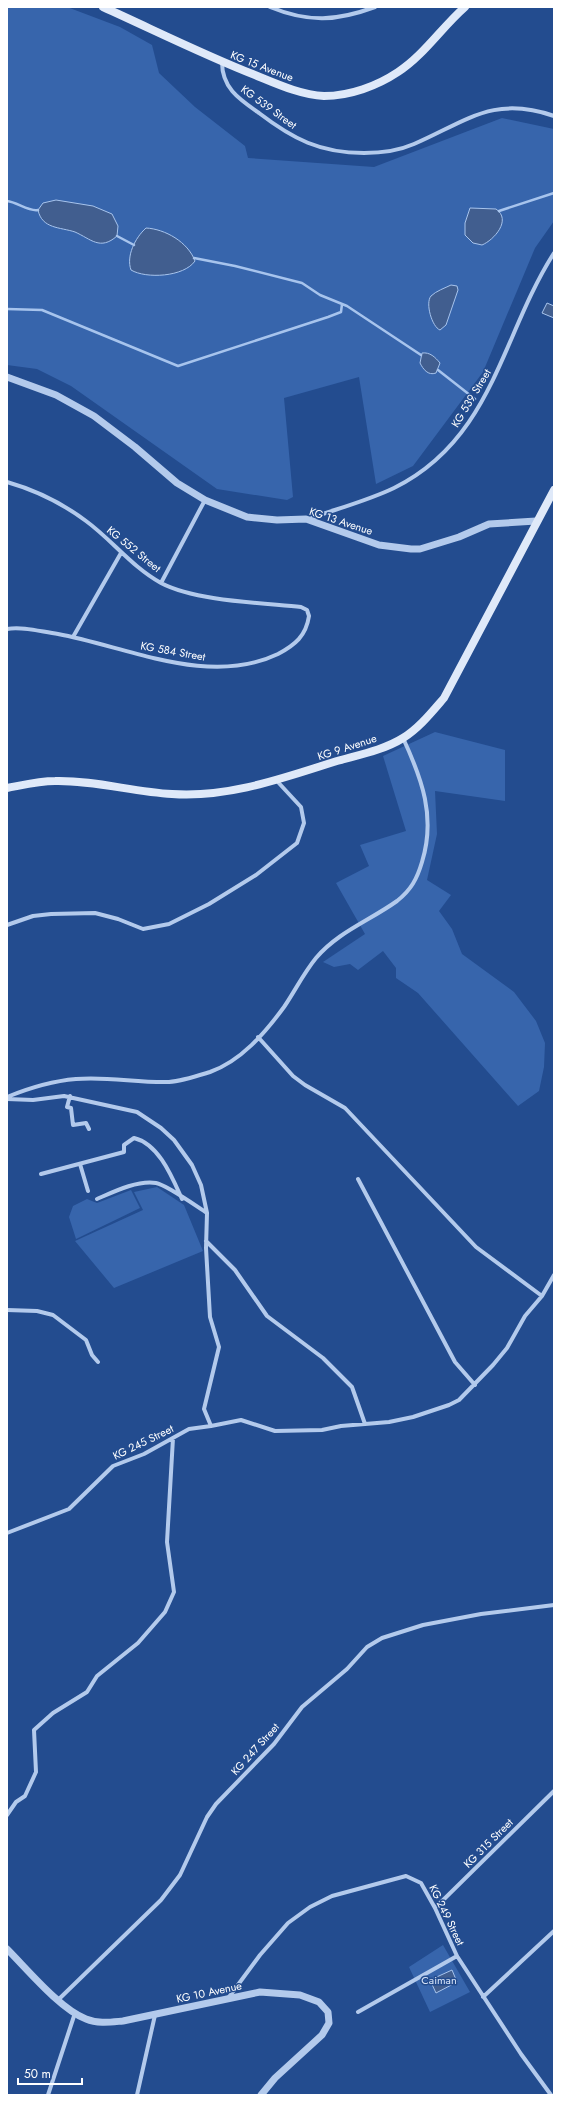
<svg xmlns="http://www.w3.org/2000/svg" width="561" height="2102" viewBox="0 0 561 2102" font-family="Jost,sans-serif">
  <rect width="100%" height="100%" fill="#234c8f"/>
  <!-- green -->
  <path fill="#3765ac" d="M7 7H67L120 27 152 45 159 73 195 107 245 146 248 158 374 167 502 118 554 129V221L535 248 483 372 413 466 376 484 359 377 284 398 293 497 287 500 217 489 71 386 37 369 7 365Z
    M435 732 505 750V801L435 791 437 834 427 880 451 895 439 911 452 929 462 954 514 992 536 1021 545 1043 544 1067 539 1091 518 1106 418 993 396 978V968L383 951 358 970 350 964 334 967 323 962 365 934 336 883 369 866 360 845 406 831 383 756Z
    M157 1187 184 1205 203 1251 114 1288 75 1241 143 1210 134 1192Z
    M131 1190 140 1208 76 1239 69 1217 73 1206 87 1199 97 1203Z
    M443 1945 470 1992 430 2012 409 1967Z"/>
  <!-- water -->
  <path fill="#415e8f" stroke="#a7c4ed" d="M56 200 93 206 112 214 118 226 117 236C100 251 91 239 75 232 60 227 42 229 38 210L43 203Z
    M470 208 496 209C512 220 494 240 482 245L473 243 465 235V223Z
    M146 228C165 229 188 242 195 261 184 277 146 279 131 270 126 256 135 238 146 228Z
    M451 285 457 286 458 290 446 325 440 330C432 327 425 303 431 296 436 291 445 288 451 285Z
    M547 303 554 306V318L542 313Z
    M422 353C430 352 435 357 440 363L436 373C428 376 423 369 420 363Z
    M452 1970 457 1982 436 1993 430 1980Z"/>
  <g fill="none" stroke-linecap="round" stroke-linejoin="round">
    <!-- stream -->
    <path stroke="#a7c4ed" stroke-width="2.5" d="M7 201C17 202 29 212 38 210
      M499 211 554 193
      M117 236 134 245
      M194 258 235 266 302 283 320 295 347 306 421 355
      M7 309 42 310 178 366 328 317 341 312 342 304
      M438 370 475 399"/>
    <!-- minor -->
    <path stroke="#b3caec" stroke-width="4" d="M270 7C309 23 337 21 375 7
      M222 62C222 88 239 99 259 113 293 139 320 153 364 153 380 153 398 151 414 144 467 121 493 95 554 116
      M7 482C35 490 62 503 86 521 112 540 132 567 161 583 195 601 262 603 301 607L307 610 309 616C306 636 295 645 278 654 209 687 128 647 58 634 42 632 23 626 7 629
      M308 519C336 509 367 501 394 488 493 439 501 336 554 253
      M161 583 205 500
      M73 637 121 553
      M7 925 33 916 51 914 95 913 118 919 143 929 169 924 209 904 256 875 297 843 304 823 301 807 276 780
      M258 1037 293 1076 305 1085 345 1108 476 1247 542 1296
      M70 1096 67 1107 71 1108 73 1125 86 1123 89 1129
      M7 1097C29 1088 52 1081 76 1079 106 1076 138 1083 169 1082 182 1081 197 1076 210 1072 241 1061 265 1033 284 1007 295 991 303 974 316 958 338 932 369 921 397 901 411 890 417 879 422 862 436 817 422 779 403 738
      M7 1099 33 1100 64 1096 137 1112 161 1128 174 1140 192 1165 201 1185 207 1213 206 1248 210 1317 219 1347 204 1409 211 1426 241 1420 275 1431 322 1430 341 1426 389 1422 413 1417 449 1405 459 1400 493 1365 507 1348 525 1316 542 1296 554 1275
      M80 1164 88 1191
      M41 1174 124 1152V1145L134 1138C159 1144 172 1177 182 1199
      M358 1179 455 1362 475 1385
      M97 1199C113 1192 137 1180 156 1183 167 1185 196 1206 207 1213
      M206 1241 235 1270 267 1316 323 1358 352 1387 365 1424
      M7 1310 37 1311 53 1315 86 1340 92 1355 98 1362
      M7 1533 69 1509 113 1466 144 1454 189 1429 211 1426
      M7 1815 16 1802 25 1796 36 1772 34 1730 53 1713 87 1692 97 1676 138 1643 165 1612 174 1592 167 1542 173 1438
      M435 1908 554 1791
      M229 1997 260 1955 288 1923 310 1907 332 1896 406 1876 421 1883 435 1908 457 1956 521 2054 551 2095
      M483 1997 554 1931
      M58 2000 161 1900 180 1875 207 1817 216 1804 274 1744 302 1707 347 1669 367 1647 382 1638 423 1625 481 1614 554 1605
      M358 2012 457 1956
      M48 2095 75 2013
      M137 2095 155 2015"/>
    <!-- tertiary -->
    <path stroke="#b3caec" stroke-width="7" d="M7 377 56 395 94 416 135 447 177 483 205 500 247 517 277 520 306 519 379 545 411 549H420L459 537 489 524 536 521
      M7 1949C27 1969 60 2009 86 2019 98 2024 111 2022 123 2021L260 1992 300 1995 319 2002 328 2012 329 2023 322 2035 275 2078 261 2095"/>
    <!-- secondary -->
    <path stroke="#dfe9f9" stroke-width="8" d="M103 7C154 30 204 55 255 75 277 84 301 95 324 96 350 96 377 86 398 72 424 55 442 27 465 7
      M7 788C23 785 39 781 55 781 94 780 133 792 172 794 229 798 283 778 337 761 358 755 384 750 403 738 419 728 431 713 444 698L554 490"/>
  </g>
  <g text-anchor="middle" stroke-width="3" stroke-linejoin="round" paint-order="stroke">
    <!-- street labels -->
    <g font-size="11" fill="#fff" stroke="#234c8f">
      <text transform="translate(262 66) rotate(21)" y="4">KG 15 Avenue</text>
      <text transform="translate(269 107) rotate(36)" y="4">KG 539 Street</text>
      <text transform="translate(471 398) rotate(-59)" y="4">KG 539 Street</text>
      <text transform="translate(341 521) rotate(18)" y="4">KG 13 Avenue</text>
      <text transform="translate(134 549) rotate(39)" y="4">KG 552 Street</text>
      <text transform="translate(173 651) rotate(10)" y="4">KG 584 Street</text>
      <text transform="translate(347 747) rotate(-18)" y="4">KG 9 Avenue</text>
      <text transform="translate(143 1442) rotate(-26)" y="4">KG 245 Street</text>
      <text transform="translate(255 1749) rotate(-48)" y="4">KG 247 Street</text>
      <text transform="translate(488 1843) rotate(-45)" y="4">KG 315 Street</text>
      <text transform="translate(447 1915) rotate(64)" y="4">KG 249 Street</text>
      <text transform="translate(209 1992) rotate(-12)" y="4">KG 10 Avenue</text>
    </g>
    <!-- park labels -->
    <g font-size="11" fill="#d8e5f9" stroke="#234c8f">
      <text x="439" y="1984">Caiman</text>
    </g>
  </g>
  <!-- border -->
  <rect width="561" height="2102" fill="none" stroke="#ffffff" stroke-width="16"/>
  <!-- scale -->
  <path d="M18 2078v6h64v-6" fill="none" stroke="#ffffff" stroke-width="2"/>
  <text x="24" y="2078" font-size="12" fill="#ffffff" stroke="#234c8f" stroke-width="3" paint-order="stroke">50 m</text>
</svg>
